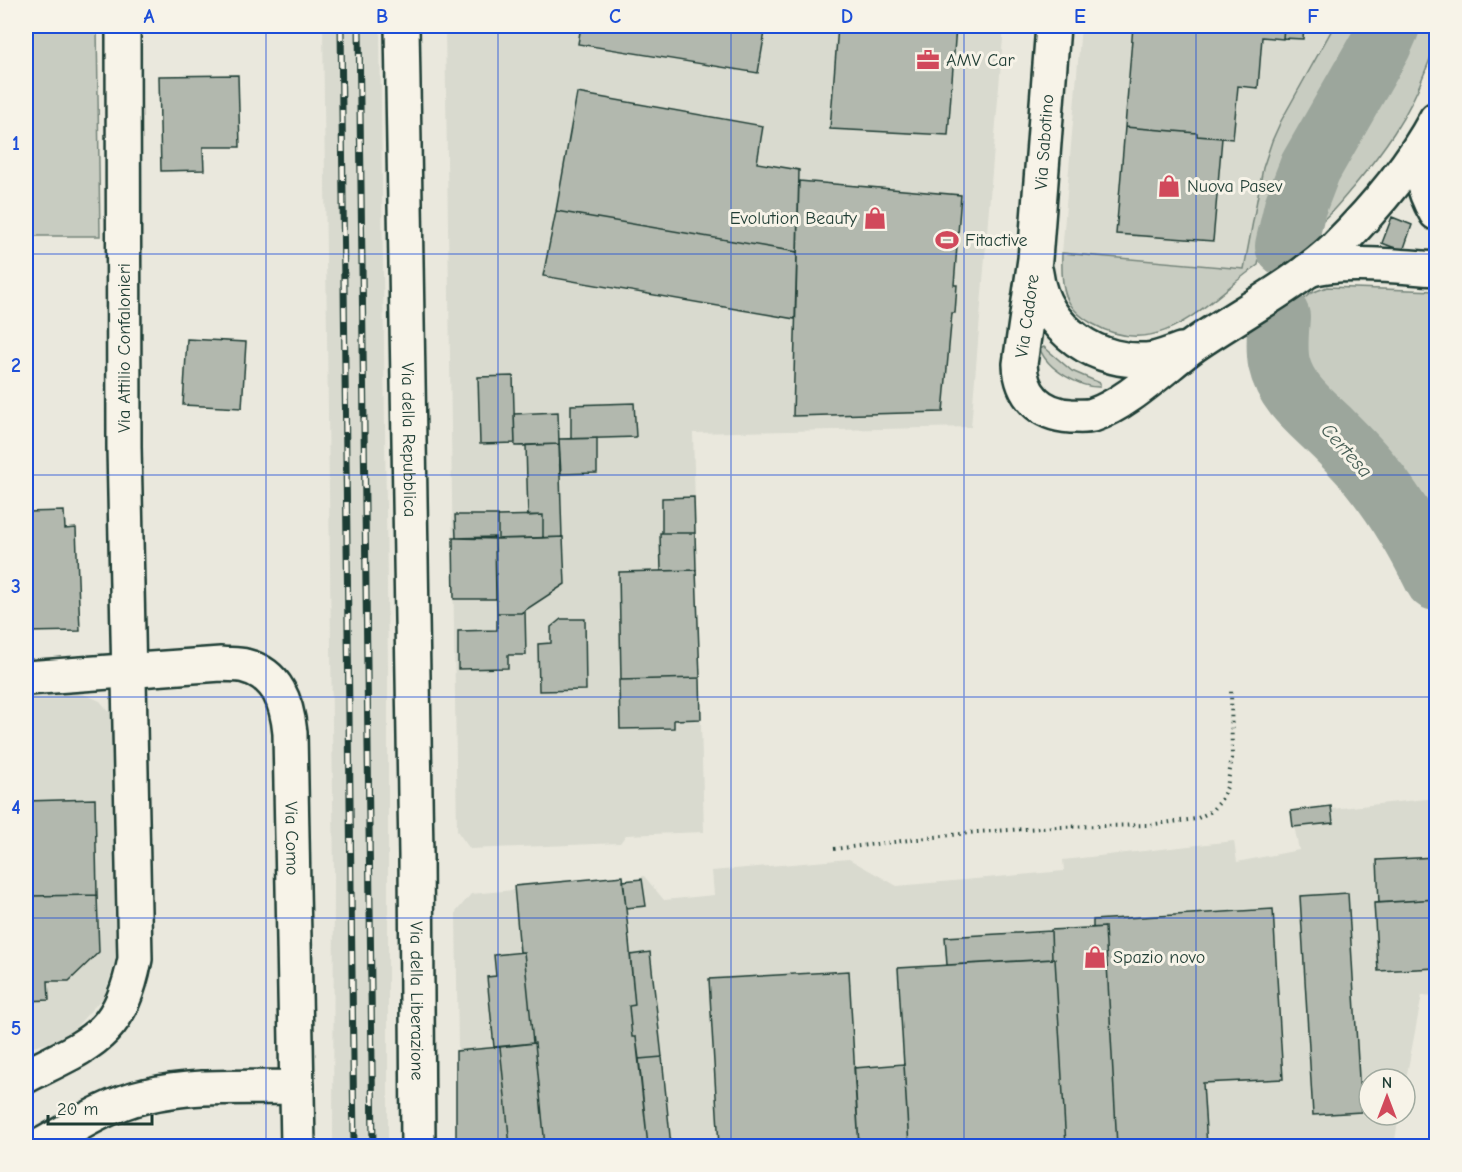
<svg xmlns="http://www.w3.org/2000/svg" width="1462" height="1172" viewBox="0 0 1462 1172" font-family="'Comic Neue',sans-serif">
  <rect width="100%" height="100%" fill="#eae8dd"/>
  <filter id="ink" filterUnits="userSpaceOnUse"><feTurbulence type="fractalNoise" baseFrequency=".0167" numOctaves="2"/><feDisplacementMap in="SourceGraphic" scale="12" xChannelSelector="R" yChannelSelector="G"/><feConvolveMatrix kernelMatrix="1 2 1 2 8 2 1 2 1" color-interpolation-filters="sRGB"/></filter>
  <g filter="url(#ink)">
    <!-- built -->
    <path fill="#d9dacf" d="M323 26H380L388 668V1146H333L334 877Z
      M445 26H1004L971 427 693 433 704 832 626 835 620 843 470 849 457 831Z
      M1081 26H1334L1281 121 1272 141 1263 168 1244 269 1062 253Z
      M1432 446H1436V495L1433 476Z
      M77 691 100 701 115 719 119 950 104 996 66 1038 26 1049V696Z
      M1436 798V924L1434 934 1436 996 1422 995 1405 1084V1079H1369V1115H1399L1394 1146H456V1051L458 1050 456 912 471 894 514 890V886L623 876 624 881 642 879V876H644L664 900 714 895 712 871 849 859 897 886 1064 871 1063 860 1234 841 1237 862 1299 850 1291 811 1331 806 1332 809Z"/>
    <!-- green -->
    <path fill="#c8ccc1" stroke="#74847a" stroke-width="1.5" d="M26 26H97L100 236H26Z
      M1334 26H1375C1347 80 1305 128 1280 185 1268 210 1263 238 1258 265 1207 300 1162 363 1093 324 1062 307 1061 286 1062 253L1244 269 1263 168 1272 141 1281 121Z
      M1407 26H1436C1437 44 1431 57 1424 74 1408 117 1383 151 1354 186 1341 201 1328 218 1312 229L1315 206 1327 175Z
      M1327 287 1436 291V446H1432L1433 476 1436 495V552C1412 517 1389 480 1363 446 1346 423 1321 404 1309 378 1299 354 1300 326 1301 301L1311 293Z
      M1044 347 1072 371 1100 383V387C1080 388 1047 369 1040 349Z"/>
    <g fill="none" stroke-linecap="round" stroke-linejoin="round">
      <!-- river -->
      <path stroke="#9ca69c" stroke-width="62" d="M1286 246 1295 207 1310 168 1381 44 1389 26
        M1279 317C1278 332 1276 348 1279 363 1285 391 1307 409 1327 428 1342 443 1358 458 1371 475 1397 507 1418 543 1436 580"/>
    </g>
    <!-- building -->
    <path fill="#b2b8ae" stroke="#1f3d34" stroke-width="1.5" d="M581 26H766L758 73 578 44Z
      M838 26H956L948 135 830 129Z
      M1133 26H1284L1283 39 1262 37 1258 88 1238 86 1233 139 1197 136V133L1125 127Z
      M1284 26H1304L1303 39 1283 38Z
      M238 75 240 147H203L204 170 161 171 159 76Z
      M577 93 763 126 757 163 799 170 797 252 556 211Z
      M1125 127 1197 133V136L1222 138 1213 241 1116 234Z
      M799 181 961 195 954 285H957L955 313H952L943 412 793 416Z
      M556 211 797 252 795 319 543 276Z
      M1392 217 1412 225 1403 251 1382 243Z
      M187 339 246 342 242 408 183 405Z
      M513 376 515 443 480 444 478 377Z
      M634 403 636 437 571 439V405Z
      M558 412 559 444 515 446 514 414Z
      M597 438V473L561 474 559 439Z
      M559 444 562 537 543 538V515L528 516 526 445Z
      M694 497 695 533H662V498Z
      M64 511 65 529 76 528 80 631 27 632 26 512Z
      M455 515H498V539L456 538Z
      M543 515V538L498 539V516Z
      M660 533H695L696 570 661 571Z
      M495 537 496 599H454L453 538Z
      M563 537 565 584 521 613H497L495 539Z
      M696 570 700 678 621 680 619 572Z
      M525 611 526 655H508V668L458 669V631L497 630V613H521Z
      M561 619H585L586 690 539 691 538 644 551 643V627Z
      M700 678 701 719 674 720V728L620 729 619 680Z
      M95 799 97 895 31 896 30 854H26V801Z
      M1331 806 1333 823 1293 827 1291 811Z
      M1436 857V899L1379 903 1377 860Z
      M623 876 635 1005 629 1006 632 1037H636L648 1146H545L535 1043H533L524 952H520L514 886Z
      M642 879 646 906 626 908 623 881Z
      M1348 893 1361 1112 1313 1115 1300 896Z
      M97 895 99 952 69 981H48L49 1000 26 1001V896Z
      M1436 899 1434 934 1436 968 1378 971 1374 903Z
      M1273 909 1283 1079 1203 1083 1207 1146H1117L1105 927 1093 928V920Z
      M1105 927 1117 1146H1066L1055 959H1052L1051 930Z
      M1051 931 1052 959 947 965 945 937Z
      M524 952 533 1043 494 1047 487 977 496 976 494 955Z
      M650 952 662 1057 639 1059 636 1037H632L629 1006 635 1005 630 955Z
      M1055 959 1066 1146H909L898 968Z
      M849 971 859 1146H719L709 979Z
      M535 1043 545 1146H510L500 1047Z
      M500 1047 510 1146H456V1051Z
      M662 1057 671 1146H648L639 1059Z
      M904 1064 909 1146H859L854 1068Z"/>
    <g fill="none" stroke-linecap="round" stroke-linejoin="round">
      <!-- street casing -->
      <g stroke="#1f3d34" stroke-width="38">
        <g id="street">
          <path id="s1" d="M402 26 416 855 418 1146"/>
          <path d="M1053 26 1035 259 1020 364C1021 395 1040 414 1071 416 1078 416 1086 417 1093 415 1127 404 1165 366 1194 345 1239 314 1297 284 1336 247 1374 209 1411 166 1436 119"/>
          <path d="M1426 138C1415 163 1423 191 1436 213"/>
          <path d="M1307 271C1334 259 1405 267 1436 269"/>
          <path d="M1036 273C1043 329 1099 367 1154 359 1163 357 1173 353 1181 350"/>
          <path id="s2" d="M26 678 221 664C228 665 238 664 245 666 278 674 287 703 290 733L298 1146"/>
          <path d="M26 1076C90 1043 120 1037 135 959L124 447 123 26"/>
          <path d="M40 1146C73 1128 108 1104 145 1096 194 1084 247 1088 297 1087"/>
        </g>
      </g>
      <!-- path -->
      <path stroke="#1f3d34" stroke-width="4" stroke-dasharray="1.5 4.5" stroke-linecap="butt" d="M834 849 977 832 1057 827 1147 825 1196 819 1210 812 1220 802 1227 787 1232 758 1231 688"/>
      <!-- street -->
      <use href="#street" stroke="#f7f3e8" stroke-width="33"/>
      <!-- rail casing -->
      <g stroke="#1f3d34" stroke-width="7">
        <path id="rail" d="M341 26 354 1146
          M359 26 373 1146"/>
      </g>
      <!-- rail -->
      <use href="#rail" stroke="#f7f3e8" stroke-width="4.5" stroke-dasharray="14" stroke-linecap="butt"/>
    </g>
  </g>
  <!-- grid -->
  <path fill="none" stroke="#1d4ed8" stroke-width="1.5" stroke-opacity="0.55" d="M266 26V1146M498 26V1146M731 26V1146M964 26V1146M1196 26V1146M26 254H1436M26 475H1436M26 697H1436M26 918H1436"/>
  <!-- icons -->
  <defs>
    <g id="office-bare" transform="scale(1.8)"><path d="M-6-3h4V-5.5h4V-3h4V5H-6ZM-1-4.5V-3h2v-1.5ZM-6 0V1H6V0Z" fill="#d1495b" stroke="#f7f3e8" stroke-width="2.5" paint-order="stroke"/></g>
    <g id="shop-bare" transform="scale(1.8)"><path d="M-5-2.5h2.3a2.7 3.5 0 0 1 5.4 0H5L5.5 6h-11ZM-1.5-2.5h3a1.5 2.3 0 0 0-3 0Z" fill="#d1495b" stroke="#f7f3e8" stroke-width="2.5" paint-order="stroke"/></g>
    <g id="stadium-bare" transform="scale(1.8)"><path d="M0-5a6.5 5 0 1 0 0 10a6.5 5 0 1 0 0-10ZM-3.5-1.8h7v3.6h-7Z" fill="#d1495b" stroke="#f7f3e8" stroke-width="2.5" paint-order="stroke"/></g>
  </defs>
  <g fill-rule="evenodd">
    <use href="#office-bare" x="928" y="60"/>
    <use href="#shop-bare" x="1169" y="186"/>
    <use href="#shop-bare" x="875" y="218"/>
    <use href="#stadium-bare" x="947" y="240"/>
    <use href="#shop-bare" x="1095" y="957"/>
  </g>
  <g text-anchor="middle" stroke-width="6" stroke-linejoin="round" paint-order="stroke">
    <!-- poi labels -->
    <g font-size="18" fill="#1f3d34" stroke="#f7f3e8" text-anchor="start">
      <text x="946" y="66">AMV Car</text>
      <text x="1187" y="192">Nuova Pasev</text>
      <text x="857" y="224" text-anchor="end">Evolution Beauty</text>
      <text x="965" y="246">Fitactive</text>
      <text x="1113" y="963">Spazio novo</text>
    </g>
    <!-- street labels -->
    <g font-size="18" fill="#1f3d34" stroke="#f7f3e8">
      <text transform="translate(1044 142) rotate(-86)" y="6">Via Sabotino</text>
      <text transform="translate(1027 316) rotate(-82)" y="6">Via Cadore</text>
      <text transform="translate(124 348) rotate(-90)" y="6">Via Attilio Confalonieri</text>
      <text dy="6" stroke="none"><textPath href="#s1" startOffset="414">Via della Repubblica</textPath></text>
      <text dy="6" stroke="none"><textPath href="#s2" startOffset="412">Via Como</textPath></text>
      <text dy="6" stroke="none"><textPath href="#s1" startOffset="975">Via della Liberazione</textPath></text>
    </g>
    <!-- water labels -->
    <g font-size="20" font-style="italic" fill="#445c53" stroke="#f7f3e8">
      <text transform="translate(1347 450) rotate(48)" y="7">Certesa</text>
    </g>
  </g>
  <!-- margin -->
  <rect width="1462" height="1172" fill="none" stroke="#f7f3e8" stroke-width="66"/>
  <!-- north arrow -->
  <g transform="translate(1387 1097)"><circle r="28" fill="#f7f3e8" stroke="#a1aaa0" stroke-width="1.5"/>
  <path d="M0-4.5L10 22L0 15L-10 22Z" fill="#d1495b"/>
  <text y="-9" font-size="16" font-weight="bold" text-anchor="middle" fill="#1f3d34">N</text>
  </g>
  <!-- scale -->
  <path d="M48 1115v9h104v-9" fill="none" stroke="#1f3d34" stroke-width="3"/>
  <text x="57" y="1115" font-size="18" fill="#1f3d34" stroke="#f7f3e8" stroke-width="4.5" paint-order="stroke">20 m</text>
  <rect x="33" y="33" width="1396" height="1106" fill="none" stroke="#1d4ed8" stroke-width="2"/>
  <g font-size="20" text-anchor="middle" font-weight="bold" fill="#1d4ed8">
    <text x="149" y="23">A</text>
    <text x="382" y="23">B</text>
    <text x="615" y="23">C</text>
    <text x="847" y="23">D</text>
    <text x="1080" y="23">E</text>
    <text x="1313" y="23">F</text>
    <text x="16" y="150">1</text>
    <text x="16" y="372">2</text>
    <text x="16" y="593">3</text>
    <text x="16" y="814">4</text>
    <text x="16" y="1035">5</text>
  </g>
</svg>
